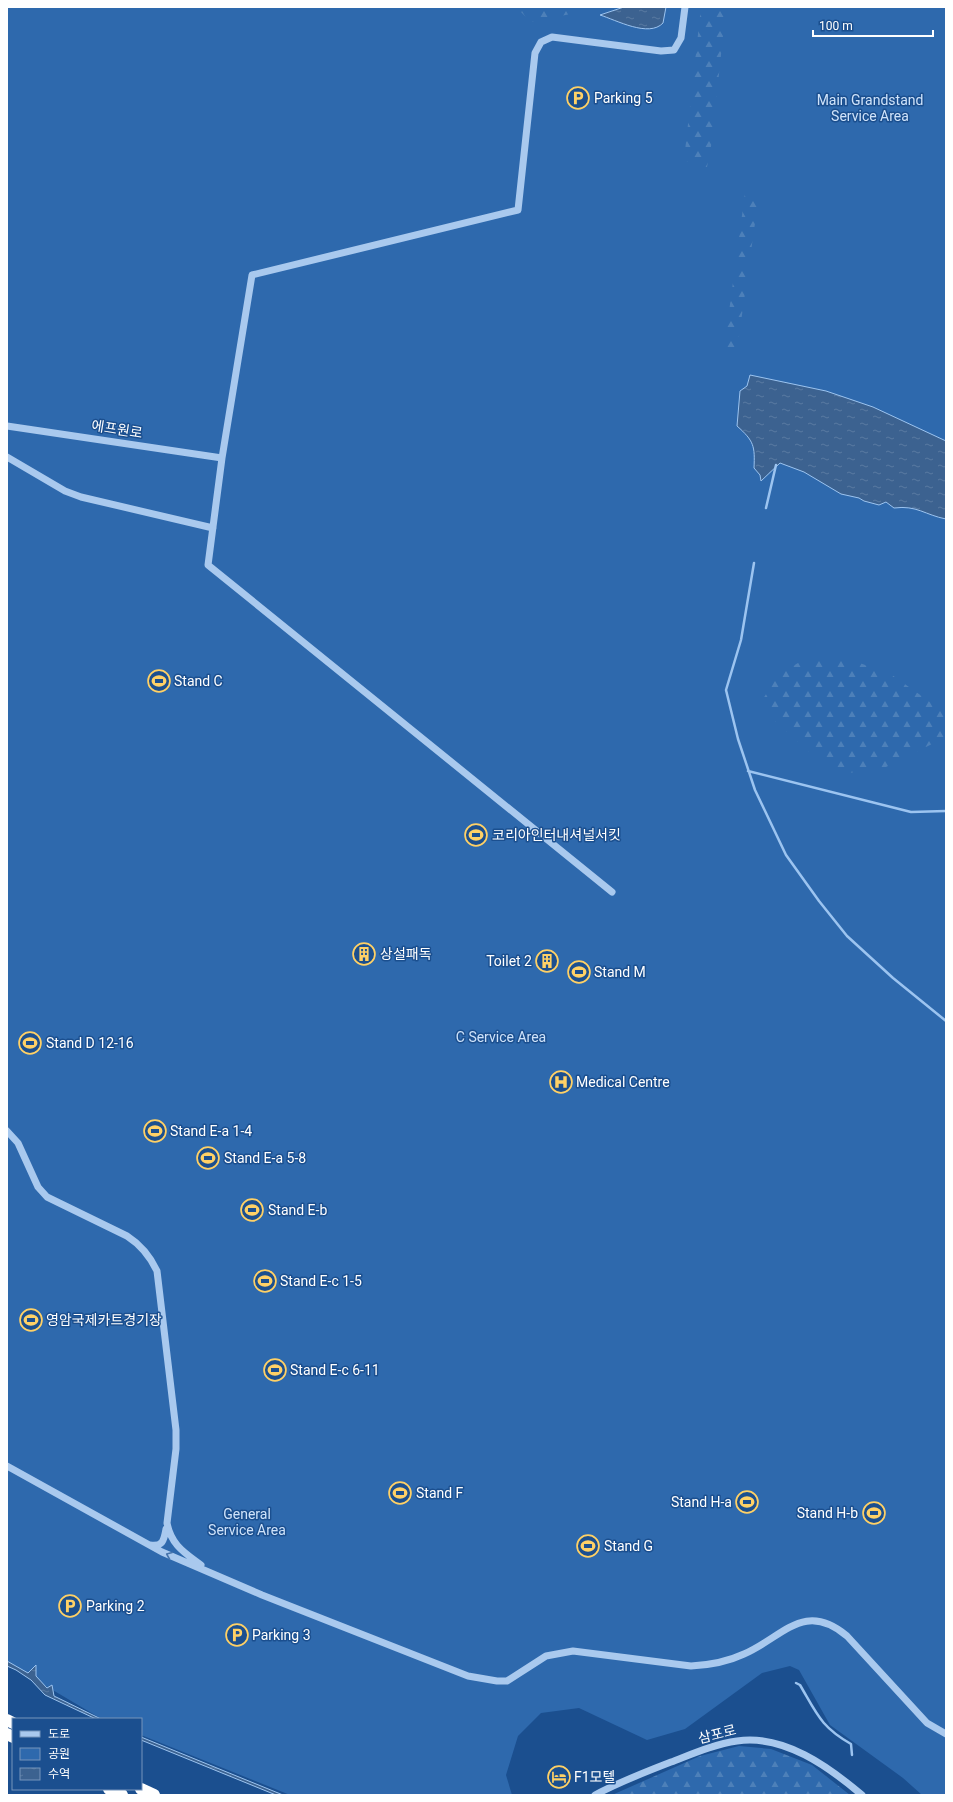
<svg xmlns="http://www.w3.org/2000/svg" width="953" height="1802" viewBox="0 0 953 1802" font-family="Roboto,'Noto Sans KR',sans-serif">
  <defs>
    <pattern id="forest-firs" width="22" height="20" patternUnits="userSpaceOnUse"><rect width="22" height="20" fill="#2e69ad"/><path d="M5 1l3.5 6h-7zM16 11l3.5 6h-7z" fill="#4d80b9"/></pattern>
    <pattern id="water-ripples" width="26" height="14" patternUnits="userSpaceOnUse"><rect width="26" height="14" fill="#3c6290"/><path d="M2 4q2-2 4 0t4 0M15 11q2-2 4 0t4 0" fill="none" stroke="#597aa1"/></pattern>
  </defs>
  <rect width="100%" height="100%" fill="#1b4f8f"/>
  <!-- green -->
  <path fill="#2e69ad" d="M7 7H946V1795H922L903 1778 830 1725 799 1670 790 1666 762 1673 685 1729 647 1740 579 1708 541 1713 518 1736 506 1775 512 1795H290L141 1735V1719L100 1718 7 1663Z"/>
  <!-- forest -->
  <path fill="url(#forest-firs)" d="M516 7H605L531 22Z
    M701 7H726L712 141 707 167 698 166 684 160Z
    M745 193 759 195 737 350 724 349Z
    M808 657 849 659 892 675 933 704 946 707V753L932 744 886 767 849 773 817 759 766 713 763 699 778 675Z
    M739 1746 771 1749 812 1765 850 1795H612L700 1756Z"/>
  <!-- water -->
  <path fill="url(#water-ripples)" stroke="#9cc4f0" d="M624 7H666L663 23C649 38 616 20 600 15Z
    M750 375 826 391 873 407 946 441V519C925 515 917 505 894 508L886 502 879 505 864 501 859 498 841 494 804 472 780 463 761 481 760 475 754 468C755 446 754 441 737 426L740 391 747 386Z
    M7 1661 28 1673 36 1665V1676L47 1688 52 1685 54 1696 101 1719H96L45 1695 31 1680 16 1670 7 1666Z
    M141 1737 283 1795H276L141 1740Z"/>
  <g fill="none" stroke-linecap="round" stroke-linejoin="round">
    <!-- stream -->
    <path stroke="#9cc4f0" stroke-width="2.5" d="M766 508 776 465
      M754 563 741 640 726 690 738 739 755 790 786 855 819 901 847 936 893 978 946 1021
      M748 771 911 812 946 811
      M796 1683 800 1685C817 1714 821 1727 851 1744L852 1755"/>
    <!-- minor -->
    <path stroke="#a9c9ee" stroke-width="7" d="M7 426 222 458
      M7 457 65 491 81 497 213 528
      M612 892 208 565 222 458 252 275 518 210 535 53 541 42 552 37 661 51 674 50 681 38 685 7
      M7 1131 18 1143 38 1187 47 1197 127 1236C141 1245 150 1256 157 1271L176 1430V1449L167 1523C171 1545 185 1553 201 1565
      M7 1466 162 1552 262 1595 468 1676 497 1681H507L546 1656 573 1651 691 1666C710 1665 727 1662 744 1654 783 1637 804 1600 847 1636L927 1723 946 1734
      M150 1545C163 1547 164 1540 166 1529
      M595 1795C619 1782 645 1772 671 1762 692 1754 715 1744 737 1741 784 1734 829 1767 862 1795"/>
    <!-- highway -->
    <path stroke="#fff" stroke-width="12" d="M7 1720 13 1723
      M7 1734 13 1737
      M109 1789 122 1795
      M141 1789 154 1795"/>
  </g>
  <!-- one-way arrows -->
  <defs><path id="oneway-chevron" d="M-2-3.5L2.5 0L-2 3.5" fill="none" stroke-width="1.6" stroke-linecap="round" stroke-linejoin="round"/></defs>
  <use stroke="#4674ac" href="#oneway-chevron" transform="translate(169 1555) rotate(-157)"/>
  <!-- icons -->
  <defs>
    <g id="parking-ring" transform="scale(1.15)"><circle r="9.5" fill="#1b4f8f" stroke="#ffd166" stroke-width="1.5"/><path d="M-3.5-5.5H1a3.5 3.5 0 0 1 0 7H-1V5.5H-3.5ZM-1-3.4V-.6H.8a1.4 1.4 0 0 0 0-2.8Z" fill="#ffd166"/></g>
    <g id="stadium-ring" transform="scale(1.15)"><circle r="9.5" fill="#1b4f8f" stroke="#ffd166" stroke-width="1.5"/><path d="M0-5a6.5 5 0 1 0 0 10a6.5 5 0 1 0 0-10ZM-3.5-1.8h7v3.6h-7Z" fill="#ffd166"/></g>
    <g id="building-ring" transform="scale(1.15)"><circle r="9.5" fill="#1b4f8f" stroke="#ffd166" stroke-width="1.5"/><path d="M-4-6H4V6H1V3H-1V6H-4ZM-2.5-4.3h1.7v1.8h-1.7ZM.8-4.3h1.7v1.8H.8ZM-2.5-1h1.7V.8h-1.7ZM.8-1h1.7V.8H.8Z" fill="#ffd166"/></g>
    <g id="hospital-ring" transform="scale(1.15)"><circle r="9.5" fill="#1b4f8f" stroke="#ffd166" stroke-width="1.5"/><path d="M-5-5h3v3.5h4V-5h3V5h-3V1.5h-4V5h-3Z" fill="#ffd166"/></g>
    <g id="hotel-ring" transform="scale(1.15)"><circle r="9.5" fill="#1b4f8f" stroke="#ffd166" stroke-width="1.5"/><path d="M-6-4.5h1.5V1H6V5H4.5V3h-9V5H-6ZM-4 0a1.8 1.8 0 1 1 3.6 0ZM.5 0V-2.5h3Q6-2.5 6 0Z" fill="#ffd166"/></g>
  </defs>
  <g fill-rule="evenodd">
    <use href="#parking-ring" x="578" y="98"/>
    <use href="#stadium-ring" x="159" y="681"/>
    <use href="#stadium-ring" x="476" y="835"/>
    <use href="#building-ring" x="364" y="954"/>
    <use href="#building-ring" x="547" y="961"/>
    <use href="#stadium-ring" x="579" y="972"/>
    <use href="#stadium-ring" x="30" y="1043"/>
    <use href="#hospital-ring" x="561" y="1082"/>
    <use href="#stadium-ring" x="155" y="1131"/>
    <use href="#stadium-ring" x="208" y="1158"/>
    <use href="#stadium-ring" x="252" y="1210"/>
    <use href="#stadium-ring" x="265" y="1281"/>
    <use href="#stadium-ring" x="31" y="1320"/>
    <use href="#stadium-ring" x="275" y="1370"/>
    <use href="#stadium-ring" x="400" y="1493"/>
    <use href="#stadium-ring" x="747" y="1502"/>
    <use href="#stadium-ring" x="874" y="1513"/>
    <use href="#stadium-ring" x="588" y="1546"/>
    <use href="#parking-ring" x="70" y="1606"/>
    <use href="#parking-ring" x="237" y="1635"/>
    <use href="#hotel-ring" x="559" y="1777"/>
  </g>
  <g text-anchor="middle" stroke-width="3" stroke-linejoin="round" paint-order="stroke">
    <!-- poi labels -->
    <g font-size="14" fill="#fff" stroke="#1b4f8f" text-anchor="start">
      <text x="594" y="103">Parking 5</text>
      <text x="174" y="686">Stand C</text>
      <text x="492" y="840">코리아인터내셔널서킷</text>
      <text x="380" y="959">상설패독</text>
      <text x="532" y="966" text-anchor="end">Toilet 2</text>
      <text x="594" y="977">Stand M</text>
      <text x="46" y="1048">Stand D 12-16</text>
      <text x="576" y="1087">Medical Centre</text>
      <text x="170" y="1136">Stand E-a 1-4</text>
      <text x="224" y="1163">Stand E-a 5-8</text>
      <text x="268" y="1215">Stand E-b</text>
      <text x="280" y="1286">Stand E-c 1-5</text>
      <text x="46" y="1325">영암국제카트경기장</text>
      <text x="290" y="1375">Stand E-c 6-11</text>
      <text x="416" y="1498">Stand F</text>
      <text x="732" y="1507" text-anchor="end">Stand H-a</text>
      <text x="858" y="1518" text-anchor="end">Stand H-b</text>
      <text x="604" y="1551">Stand G</text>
      <text x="86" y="1611">Parking 2</text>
      <text x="252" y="1640">Parking 3</text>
      <text x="574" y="1782">F1모텔</text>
    </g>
    <!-- park labels -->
    <g font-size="14" fill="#cfe3fa" stroke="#1b4f8f">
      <text x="870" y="105">Main Grandstand<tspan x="870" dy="16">Service Area</tspan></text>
      <text x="501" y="1042">C Service Area</text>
      <text x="247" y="1519">General<tspan x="247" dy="16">Service Area</tspan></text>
    </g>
    <!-- street labels -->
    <g font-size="14" fill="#fff" stroke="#1b4f8f">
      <text transform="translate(117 429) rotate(9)" y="5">에프원로</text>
      <text transform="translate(717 1734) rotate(-14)" y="5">삼포로</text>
    </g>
  </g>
  <!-- border -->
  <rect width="953" height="1802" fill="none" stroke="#ffffff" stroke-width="16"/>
  <!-- legend -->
  <rect x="12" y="1718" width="130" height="72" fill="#1b4f8f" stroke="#7695bc"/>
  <rect x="20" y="1731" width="20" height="6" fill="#a9c9ee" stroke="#7695bc"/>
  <text x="48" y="1738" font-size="12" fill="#ffffff">도로</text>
  <rect x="20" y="1748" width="20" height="12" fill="#2e69ad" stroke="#7695bc"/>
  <text x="48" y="1758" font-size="12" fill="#ffffff">공원</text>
  <rect x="20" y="1768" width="20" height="12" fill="url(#water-ripples)" stroke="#7695bc"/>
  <text x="48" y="1778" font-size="12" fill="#ffffff">수역</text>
  <!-- scale -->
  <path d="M813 30v6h120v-6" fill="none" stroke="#ffffff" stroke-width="2"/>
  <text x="819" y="30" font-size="12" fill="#ffffff" stroke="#1b4f8f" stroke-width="3" paint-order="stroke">100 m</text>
</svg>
